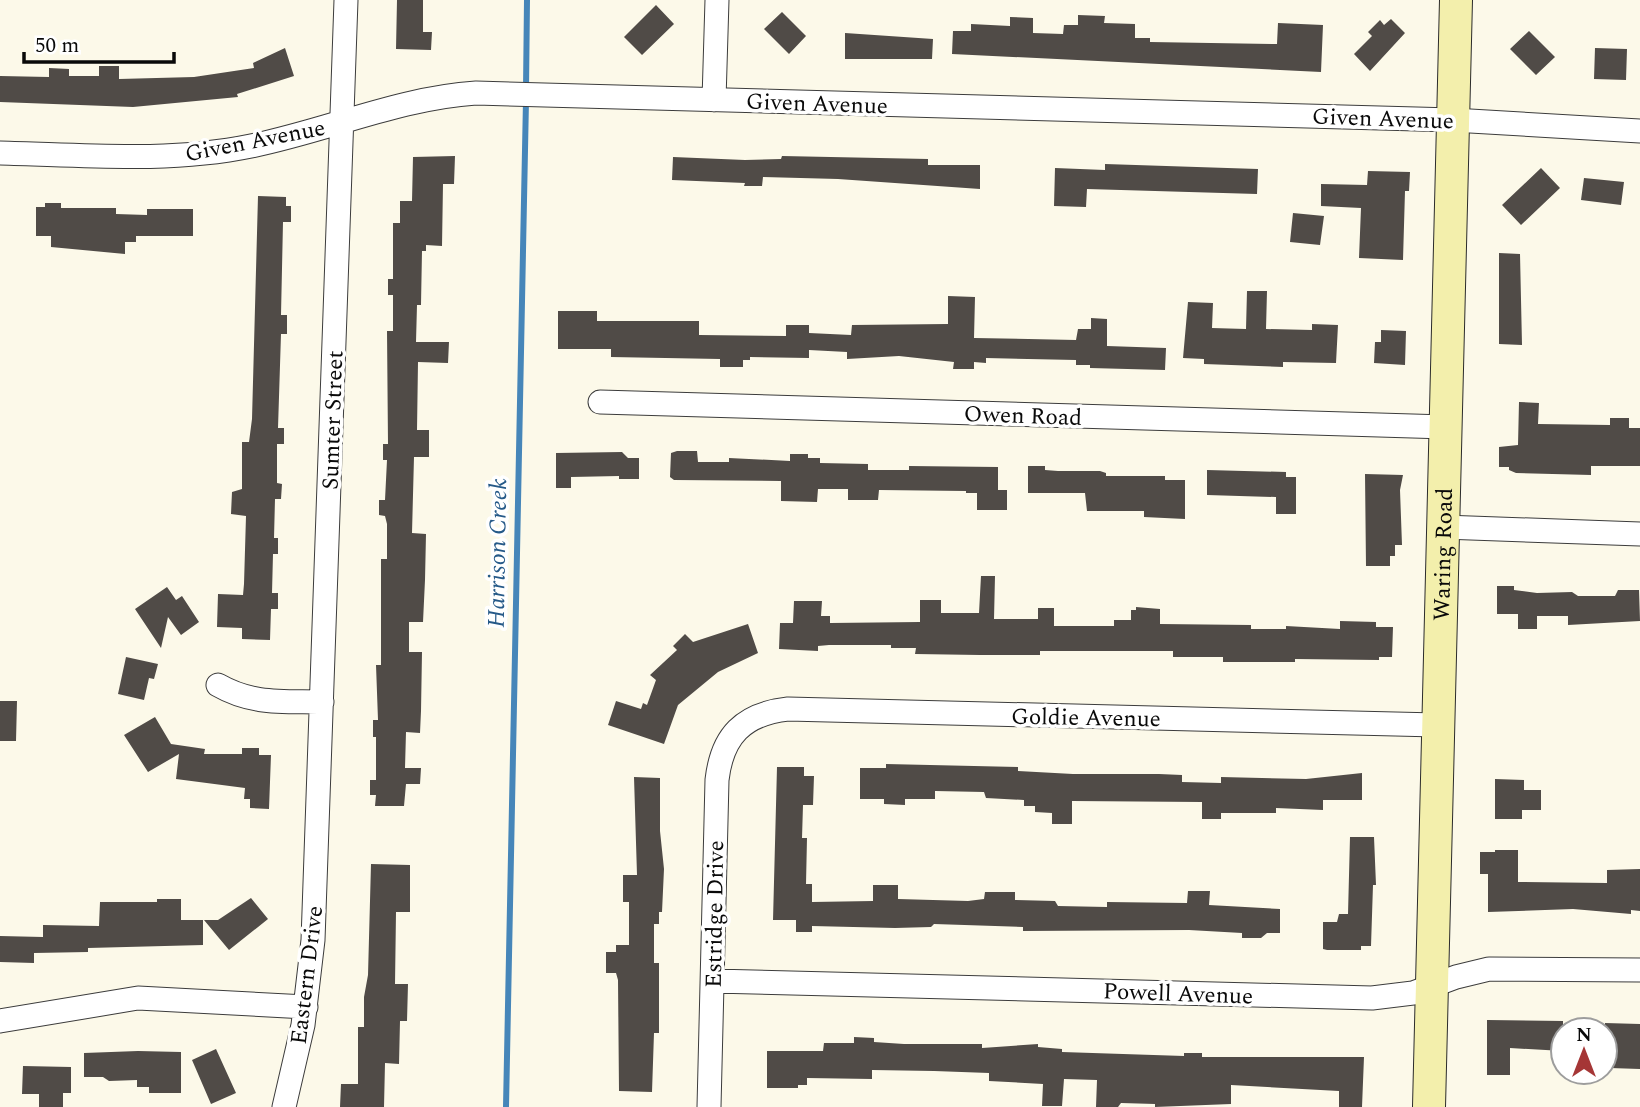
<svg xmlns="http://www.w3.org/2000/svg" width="1640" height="1107" viewBox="0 0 1640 1107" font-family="Spectral,serif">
  <rect width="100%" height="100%" fill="#fcf9e9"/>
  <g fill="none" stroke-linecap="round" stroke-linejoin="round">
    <!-- stream -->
    <path stroke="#4686b9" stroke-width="6" d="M526 89 527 0
      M506 1107 526 100"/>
  </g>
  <!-- building -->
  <path fill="#504b47" d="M397 0H423V32H432L431 50 396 49Z
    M656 5 674 24 642 55 624 37Z
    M782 12 806 36 789 54 764 29Z
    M1078 15 1105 16 1104 23 1135 24V38H1150V42L1277 44 1278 23 1323 25 1321 72 952 54 953 31H971V24L1010 26V17L1033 18V33L1063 34 1064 25H1078Z
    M1391 19 1405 33 1370 71 1354 54 1372 36 1368 32 1380 20 1384 25Z
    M1529 31 1555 57 1536 75 1510 49Z
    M845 33 933 39 932 59H845Z
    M285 48 294 76 237 94 238 97 133 107 0 102V76L49 77V68L69 69V76H99V66H119V79L194 77 254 68 253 63Z
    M1595 48 1627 49 1626 80 1594 79Z
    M455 156 454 184H443L442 246 426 245V251H422L421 305H417L416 342H449L448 363 418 362 417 430H429V457H414L412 533 426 534 425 580 423 622H409V652H422L421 711 420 733 406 732 405 768H421L420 784H406L404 806H375L376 795H370V780H376V737H373V720H378L376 665H381V559H387V524L385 516 379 515V500H385L387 460H383V444H388L387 331H393V295H388V279H393V223H400V201H412L413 157Z
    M782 156 928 159V165H980V189L838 179 763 177 762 186H744L745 183 672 180 673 157 745 160 781 159Z
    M1105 164 1258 169 1257 194 1087 189 1086 207 1054 206 1055 168 1105 170Z
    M1541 168 1560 188 1521 225 1502 205Z
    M1368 171 1410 172 1409 191H1405L1403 260 1359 258 1361 208 1321 206V184L1367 185Z
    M1584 178 1624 182 1621 205 1581 200Z
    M258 196 286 197V206H291V222H283L281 315H287V334H281L278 428H284V444H277V483L282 484 281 499H275L274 538H278V554H273L272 593H278V609H271L270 640 242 639V628L217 627 218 594 243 595 244 584 246 516 231 514 232 492 242 489V442H249L252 419Z
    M45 203H61V208H116V214L147 215V209H193V236H136V242H125V254L51 247V236H36V207H45Z
    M1293 213 1324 216 1320 245 1290 242Z
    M1499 253 1520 254 1522 345 1499 344Z
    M1247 291H1267L1266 329 1312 330V324L1338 325 1336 363 1283 362V367L1204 364V359L1183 358 1188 302 1213 303 1212 328 1246 329Z
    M948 296 975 297 974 338 1076 340 1078 329H1091V318L1107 319V346L1166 348 1165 370 1090 368V365H1076V360L986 358V363L974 362V369H953L954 362 899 356 847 359V352L809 350V358L750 357V360H743V367H720V359L611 357V349H558V311H597V321H699V335L786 336V325H809V333L851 335 852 325 948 324Z
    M1381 330 1406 331 1405 365 1374 363 1375 342H1381Z
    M1519 402 1539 403 1538 424 1610 425V418H1629V428H1640V466H1591V475L1516 473 1509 470V467H1499V447L1518 445Z
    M677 451H697L698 462H729V458L790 461V454H808V458H820V463L868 464V470H909V466L998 467V490H1007V510H977V493H966V491L879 490 878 500H848V489H818L817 502 781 501V481L674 480 670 477 671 453Z
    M622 452 628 458H639V479H619V476L571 477V488H556V453Z
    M1028 466H1045V470L1058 471H1100L1106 473V476H1165V480H1185V519L1144 517V511H1087L1085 493H1028Z
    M1207 470 1286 472V477H1296V514H1276V497L1207 495Z
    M1365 474 1403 475 1400 490 1402 545H1395V556H1390V566H1366Z
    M981 576H995L994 619H1038V608H1054V626H1114V620H1131V610H1136V607L1160 609V624L1251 625V629H1286V626L1340 629V621L1376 622V627H1393L1392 657H1379V660L1295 659V662H1223V657H1173V651H1040V655H980L915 654 916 648H891V645H829L818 646V651L779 649 780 623H793L794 601H822L821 616H830V623L920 622V600H941V613H979Z
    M1497 586H1514V590L1537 593 1572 592 1578 596H1615L1618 590H1639L1640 621 1568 625V616H1537V629H1518V614H1497Z
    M167 587 176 600 182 596 199 622 181 635 168 617 161 648 135 609Z
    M748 624 758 653 718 672 678 705 664 744 608 725 616 701 641 709 643 703 647 705 656 680 650 675 677 650 673 646 685 634 693 642Z
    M126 657 158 664 154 679 149 678 144 700 118 694Z
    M0 701H17L16 741H0Z
    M155 717 171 744 205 749 204 754H242V748H259V755H271L269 809 250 808V799H244L245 788 176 779 179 754 148 772 124 735Z
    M886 764 1018 767V771L1073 774H1159L1182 775V782L1221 783V777L1306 779 1362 773V800H1323V810L1276 808V813H1221V819H1202V802L1072 801V824H1052V813L1035 812V806H1024V800L986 798 984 792 935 791V799H905V805L884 804V799H860V768H886Z
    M777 767H804V776H814L813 805H803L802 838H807L806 884H812V902L873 901V885H898V899L968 901 984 899 985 892H1015V900L1055 901 1058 906 1107 907V902L1187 903 1188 891H1210L1209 905 1280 909V933H1267L1261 938H1242V933L1189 930 1023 931V927L934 924 931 927 895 928 812 926V932H796V920H773Z
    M634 777 660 778V831L664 869 662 912H659V924H654V963H659V1033H654L652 1092 619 1091 618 980 616 973H606V952H616V945H629V902H623V875H637Z
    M1495 779 1524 780V790H1541V810H1522V819H1495Z
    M1350 837H1374L1376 885H1373L1371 946H1361V950H1327L1323 949V922H1337L1339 914H1348Z
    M1495 850H1518V882L1607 883V870L1640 869V911L1631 910V914L1573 909 1488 912V874H1480V852H1495Z
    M371 864 410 865V912H396L395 984H408L407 1021H400L399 1064 385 1063 384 1107H340L341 1084H358V1027H364V997L368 975Z
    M251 898 268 919 229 950 204 920H218Z
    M157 899H181V920H203V945L88 948V952L34 953V963L0 962V936L43 937V925L99 926 100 902H157Z
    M1487 1020 1563 1021V1051L1510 1048V1075H1487Z
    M1605 1023 1640 1024V1069L1610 1068V1051H1605Z
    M854 1037 874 1038V1042L904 1044H982V1048L1038 1044V1047L1062 1049V1052L1184 1056V1053H1202V1057H1364L1362 1107H1339V1091L1231 1085V1104L1155 1107V1104L1121 1103 1118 1107H1096L1097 1080 1064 1079 1062 1106H1042L1043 1084 989 1081V1073L934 1071 872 1070V1079L807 1078V1085H798V1088H767V1051H823L824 1043H854Z
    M216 1049 236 1093 211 1104 192 1060Z
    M138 1051 181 1052V1093H149V1087H137V1080L109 1081 103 1077H84V1053Z
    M23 1066 71 1067V1093H63V1107H39V1094H22Z"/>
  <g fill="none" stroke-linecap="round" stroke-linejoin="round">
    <!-- street casing -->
    <g stroke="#3c3c3c" stroke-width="25">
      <path id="street" d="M714 100 717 0
        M0 153C83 155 169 163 251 146 326 131 399 98 476 93L1453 120 1640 131
        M600 402 1446 427
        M1443 527 1640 534
        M218 685C253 705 283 701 322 702
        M713 981 1372 998 1413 993 1456 977 1489 969 1640 970
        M0 1021 138 998 306 1007
        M284 1107 303 1025 313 940 346 0
        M709 1107 717 780C722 736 743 714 788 709L1437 725"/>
    </g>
    <!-- secondary casing -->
    <g stroke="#2b2b2b" stroke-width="34">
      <g id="secondary">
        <path id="s1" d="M1429 1107 1456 0"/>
      </g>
    </g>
    <!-- street -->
    <use href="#street" stroke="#fff" stroke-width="23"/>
    <!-- secondary -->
    <use href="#secondary" stroke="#f3efac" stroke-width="32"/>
  </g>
  <g text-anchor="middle" stroke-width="7" stroke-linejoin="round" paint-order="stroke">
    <!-- street labels -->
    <g font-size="23" fill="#090909" stroke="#fff">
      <text transform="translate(817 103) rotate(2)" y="8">Given Avenue</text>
      <text transform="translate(1383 118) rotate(2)" y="8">Given Avenue</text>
      <text transform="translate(255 140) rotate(-11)" y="8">Given Avenue</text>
      <text transform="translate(1023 415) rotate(2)" y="8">Owen Road</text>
      <text transform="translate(332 420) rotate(-88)" y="8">Sumter Street</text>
      <text dy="8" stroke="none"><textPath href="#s1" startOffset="553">Waring Road</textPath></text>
      <text transform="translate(1086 717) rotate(1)" y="8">Goldie Avenue</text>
      <text transform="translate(714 914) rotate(-89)" y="8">Estridge Drive</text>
      <text transform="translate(306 975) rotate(-83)" y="8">Eastern Drive</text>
      <text transform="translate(1178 993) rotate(2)" y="8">Powell Avenue</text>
    </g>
    <!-- water labels -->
    <g font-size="24" font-style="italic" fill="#255988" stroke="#fff">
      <text transform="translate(497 553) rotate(-89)" y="8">Harrison Creek</text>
    </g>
  </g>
  <!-- north arrow -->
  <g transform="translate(1584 1051)"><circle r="33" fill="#ffffff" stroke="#9d9d9d" stroke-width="2"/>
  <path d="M0-5L12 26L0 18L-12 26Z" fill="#a53636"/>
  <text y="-10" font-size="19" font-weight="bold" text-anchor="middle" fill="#090909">N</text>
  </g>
  <!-- scale -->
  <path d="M24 52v10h150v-10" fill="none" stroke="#090909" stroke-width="3.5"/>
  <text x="35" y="52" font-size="21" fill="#090909" stroke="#ffffff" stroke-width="5" paint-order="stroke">50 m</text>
</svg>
